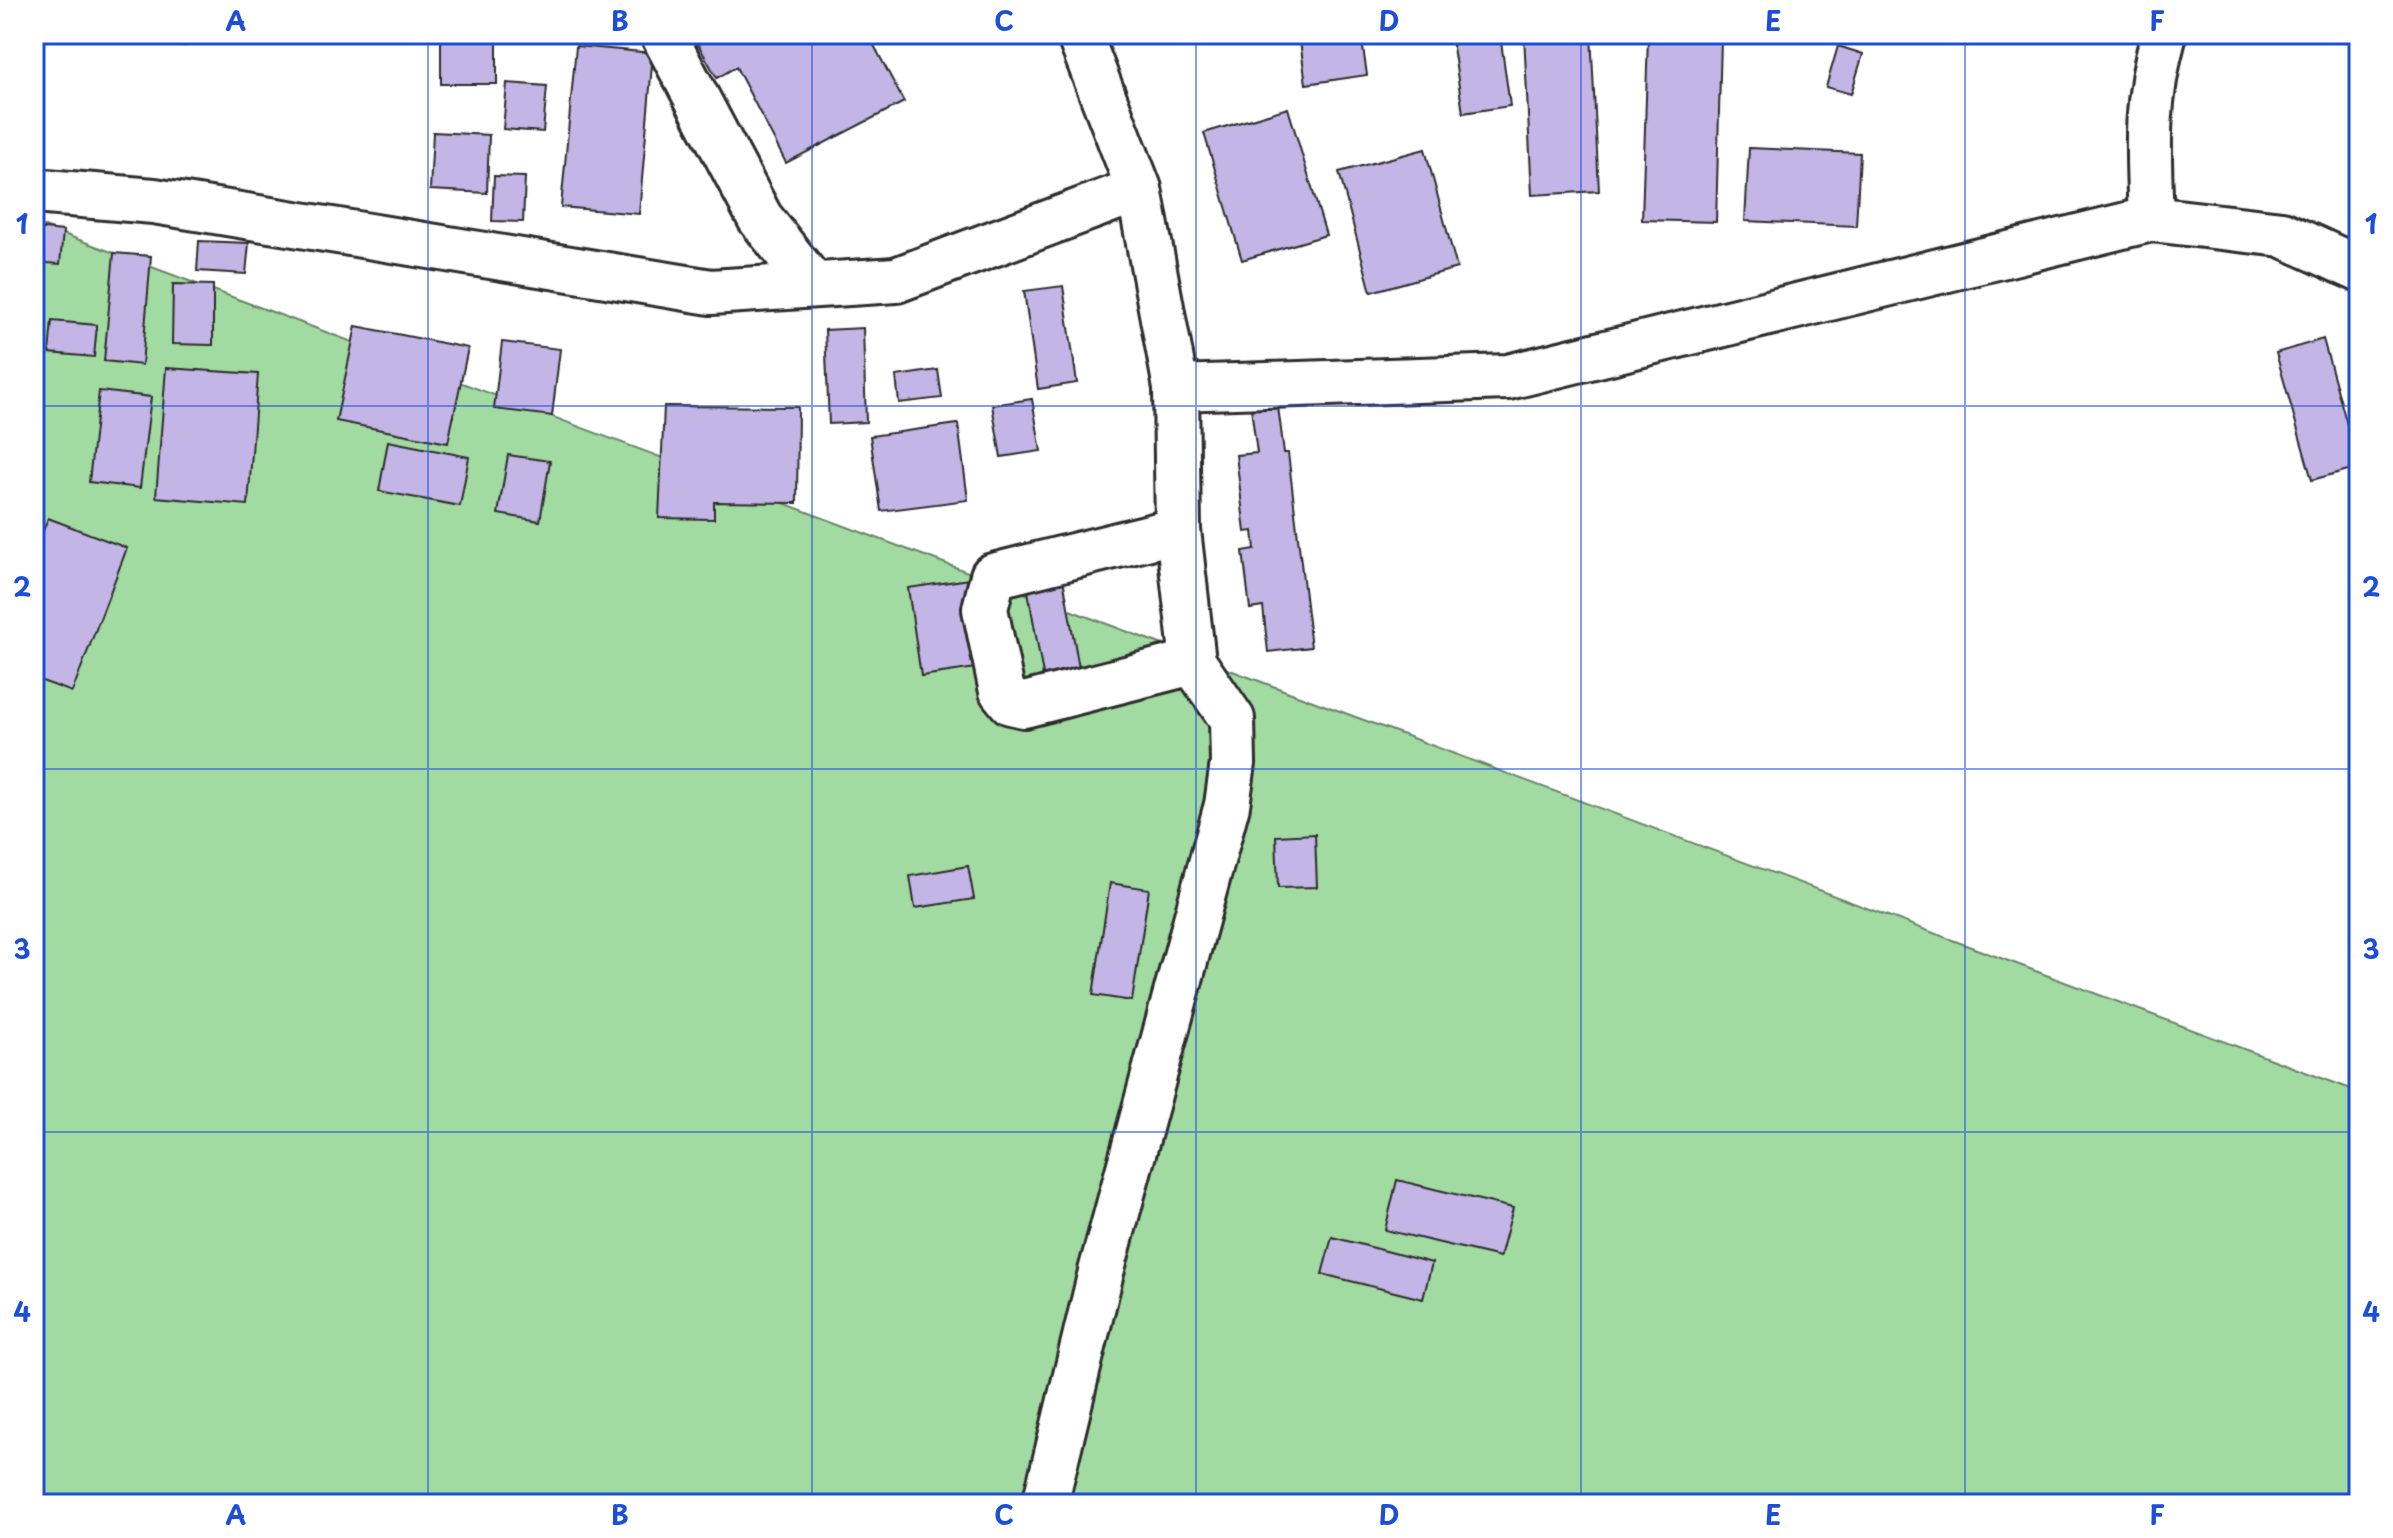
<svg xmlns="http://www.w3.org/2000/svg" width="2393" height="1538" viewBox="0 0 2393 1538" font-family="'Playpen Sans',sans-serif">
  <rect width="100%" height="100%" fill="#fff"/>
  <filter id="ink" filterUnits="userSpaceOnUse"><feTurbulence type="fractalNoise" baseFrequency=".0125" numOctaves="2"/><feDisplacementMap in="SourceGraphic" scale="16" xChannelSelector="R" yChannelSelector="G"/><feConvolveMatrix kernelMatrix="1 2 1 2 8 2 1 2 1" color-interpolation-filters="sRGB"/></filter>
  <g filter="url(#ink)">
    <!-- green -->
    <path fill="#a2dba1" stroke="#668366" stroke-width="2" d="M34 223 2359 1092V1504H34Z"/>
    <!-- building -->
    <path fill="#c3b5e6" stroke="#2b2b2b" stroke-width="2" d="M72 34H186L185 46Z
      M441 34H497V84H441Z
      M704 34H868L904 102 786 163 736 67 717 78 695 39Z
      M1299 34H1361L1367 75 1306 84Z
      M1451 34H1500L1510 106 1463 113Z
      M1524 34H1591L1599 191 1532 195Z
      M1648 37 1721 39 1716 222 1642 220Z
      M576 46 653 53 639 214 561 207Z
      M1838 46 1863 54 1851 94 1826 87Z
      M507 83 547 86 543 132 503 129Z
      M1288 108 1326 235 1242 260 1204 133Z
      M433 132 489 135 487 193 430 190Z
      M1749 148 1860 153 1856 226 1745 221Z
      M1425 149 1457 268 1371 292 1339 172Z
      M494 176 525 177 523 222 492 221Z
      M34 228 63 231 60 264 34 262Z
      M199 241 249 243 246 274 197 271Z
      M114 253 151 256 142 365 104 361Z
      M173 284 213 285V345L172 344Z
      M1063 286 1077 383 1038 389 1024 291Z
      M52 321 97 325 94 357 49 353Z
      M356 326 468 348 448 443 336 421Z
      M863 328 866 422 829 424 825 330Z
      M2323 339 2359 467 2312 480 2276 353Z
      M502 342 560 349 552 416 494 409Z
      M166 368 258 374 248 505 156 497Z
      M938 370 942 398 899 403 896 376Z
      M99 391 151 397 140 488 89 482Z
      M1032 399 1041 451 1001 457 992 405Z
      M1277 399 1284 453H1288L1311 647 1268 652 1263 607 1250 609 1243 551 1255 549 1253 531 1245 532 1236 455 1257 453 1250 401Z
      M664 406 798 407 797 503 714 502V519L659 518Z
      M958 424 968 500 881 511 870 436Z
      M388 441 469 457 460 506 379 491Z
      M508 455 550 461 540 521 498 514Z
      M48 518 127 548 72 692 34 678V555Z
      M1062 573 1082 685 1046 692 1026 580Z
      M970 579 983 667 921 676 908 588Z
      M1315 834 1317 887 1278 888 1276 836Z
      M968 866 974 899 915 908 910 876Z
      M1110 883 1149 889 1132 1001 1093 995Z
      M1397 1180 1513 1208 1500 1257 1385 1230Z
      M1332 1237 1432 1263 1423 1299 1322 1274Z"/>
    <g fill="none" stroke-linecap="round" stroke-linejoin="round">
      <!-- minor casing -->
      <g stroke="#2b2b2b" stroke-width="50">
        <path id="minor" d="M663 34 760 218 813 285
          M34 191 154 201 711 292 896 280 1139 189
          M2151 219C2148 148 2145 103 2164 34
          M1176 388 1508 377 2151 219 2282 234 2359 269
          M1178 530 993 576 985 609 1002 691 1011 702 1024 705 1193 662
          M1045 1504 1101 1272 1227 805 1233 763 1232 719 1193 662 1178 530 1176 388 1139 189 1079 34"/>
      </g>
      <!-- minor -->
      <use href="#minor" stroke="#fff" stroke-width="44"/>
    </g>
  </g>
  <!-- grid -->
  <path fill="none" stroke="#1d4ed8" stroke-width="2" stroke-opacity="0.55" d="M428 34V1504M812 34V1504M1196 34V1504M1581 34V1504M1965 34V1504M34 406H2359M34 769H2359M34 1132H2359"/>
  <!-- margin -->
  <rect width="2393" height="1538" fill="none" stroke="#fff" stroke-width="88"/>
  <rect x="44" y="44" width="2305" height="1450" fill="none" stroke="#1d4ed8" stroke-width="3"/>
  <g font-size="26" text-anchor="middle" font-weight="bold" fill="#1d4ed8">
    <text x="236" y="31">A</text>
    <text x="620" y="31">B</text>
    <text x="1004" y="31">C</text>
    <text x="1389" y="31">D</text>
    <text x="1773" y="31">E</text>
    <text x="2157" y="31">F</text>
    <text x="22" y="234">1</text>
    <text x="2371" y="234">1</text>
    <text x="22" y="597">2</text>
    <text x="2371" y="597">2</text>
    <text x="22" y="959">3</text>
    <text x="2371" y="959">3</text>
    <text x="22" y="1322">4</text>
    <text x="2371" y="1322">4</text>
    <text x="236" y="1525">A</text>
    <text x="620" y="1525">B</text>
    <text x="1004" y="1525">C</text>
    <text x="1389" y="1525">D</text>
    <text x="1773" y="1525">E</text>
    <text x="2157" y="1525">F</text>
  </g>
</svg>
